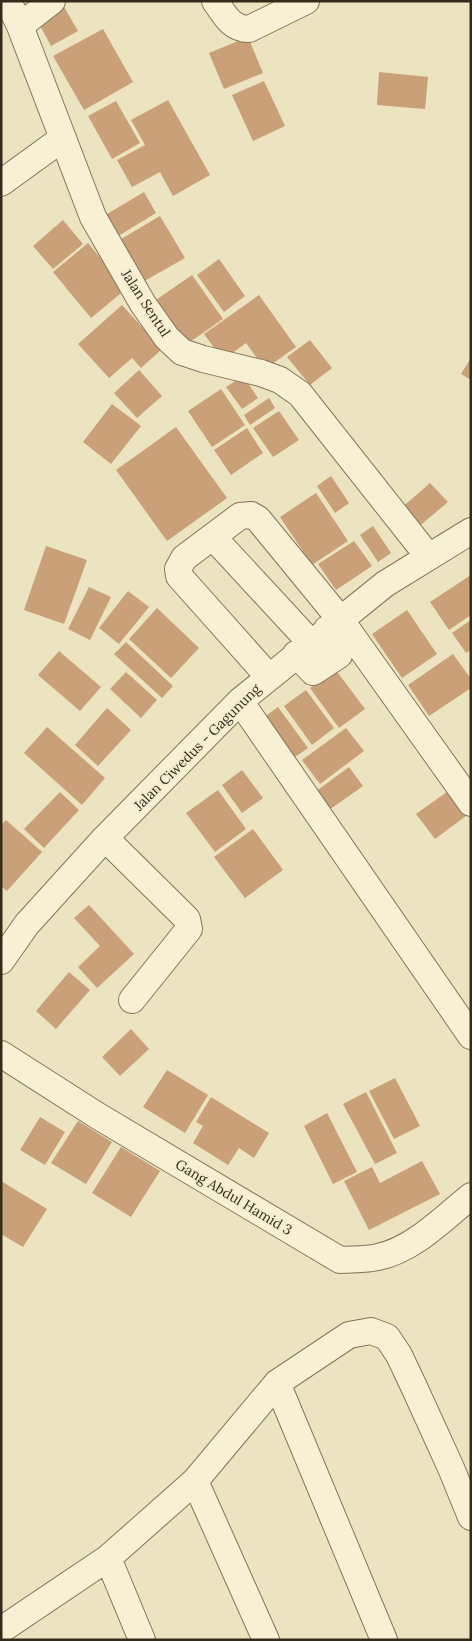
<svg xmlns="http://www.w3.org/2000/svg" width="472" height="1641" viewBox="0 0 472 1641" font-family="Lora,serif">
  <rect width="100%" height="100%" fill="#ece3c1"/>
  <!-- building -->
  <path fill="#c9a078" d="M64 7 78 31 51 46 38 22Z
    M103 29 133 82 84 110 53 56Z
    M248 37 263 73 224 89 209 53Z
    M379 72 428 77 425 109 377 105Z
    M264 81 285 126 253 141 232 95Z
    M168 100 210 175 173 196 160 172 132 187 117 160 145 145 131 120Z
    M116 101 140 143 112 159 88 116Z
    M144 192 156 213 115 238 102 217Z
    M160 216 185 258 141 283 116 242Z
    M63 220 83 244 53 269 33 246Z
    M88 243 126 289 91 318 53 272Z
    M219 259 245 296 224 312 197 275Z
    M192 275 223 319 184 346 153 302Z
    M259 295 296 347 265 369 246 343 223 360 204 334Z
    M122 305 162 349 141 368 132 358 109 378 78 344Z
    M310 340 332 368 310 385 287 357Z
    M471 358V380L461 374Z
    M139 370 162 396 137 418 114 393Z
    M243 376 258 398 242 409 226 387Z
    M221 389 245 425 212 447 188 411Z
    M269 398 275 408 250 425 244 415Z
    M112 404 141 426 111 464 83 442Z
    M279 411 299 440 273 457 253 428Z
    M176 427 227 498 167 541 116 470Z
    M247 428 263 453 231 475 214 450Z
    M331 476 349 503 335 513 317 486Z
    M430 483 448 502 416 529 399 510Z
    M316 493 348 541 312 565 280 517Z
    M373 526 391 553 378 562 360 535Z
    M354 541 372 566 336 590 318 564Z
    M46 546 87 560 64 624 24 610Z
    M471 575V615L449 630 430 602Z
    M89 587 111 597 90 640 68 629Z
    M128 591 149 607 119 644 99 628Z
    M157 608 199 648 171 678 129 639Z
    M407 610 437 654 402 678 372 634Z
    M471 620V650L466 653 452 633Z
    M126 642 173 686 162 698 114 654Z
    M59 651 101 687 80 711 38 675Z
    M453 654 471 679V688L429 716 408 685Z
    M335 669 365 709 339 728 310 688Z
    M126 672 157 700 141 718 110 689Z
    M306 690 334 728 312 745 284 706Z
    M278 707 308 748 292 759 263 718Z
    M107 708 131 730 98 766 75 745Z
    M47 727 105 778 82 805 24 753Z
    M346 728 364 751 320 784 302 760Z
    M349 767 363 786 329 810 315 792Z
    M242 770 263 798 242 813 222 785Z
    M451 789 470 813 435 839 416 814Z
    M218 790 246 829 215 852 186 813Z
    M60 792 79 810 44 848 24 829Z
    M6 820 42 852 7 891 1 886V825Z
    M253 829 283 870 245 898 214 857Z
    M89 905 134 954 97 988 78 967 100 946 74 918Z
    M69 972 90 990 56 1029 36 1011Z
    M131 1029 149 1049 120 1076 102 1057Z
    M167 1070 208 1095 185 1133 143 1107Z
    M395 1078 420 1126 394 1139 369 1091Z
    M366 1092 397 1153 375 1164 343 1104Z
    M211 1097 269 1133 254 1158 239 1148 228 1165 193 1143 203 1126 196 1122Z
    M327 1113 357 1172 333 1184 304 1126Z
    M40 1117 65 1132 45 1165 20 1150Z
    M78 1121 112 1142 86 1184 51 1163Z
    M121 1147 160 1171 131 1217 92 1193Z
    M422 1161 440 1194 369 1230 344 1181 372 1167 380 1183Z
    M1 1181 47 1209 23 1247 1 1234Z"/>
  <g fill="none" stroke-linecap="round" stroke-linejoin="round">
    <!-- minor casing -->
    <g stroke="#857459" stroke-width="28">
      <path id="minor" d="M8 1 20 26 93 217 143 304 167 338 182 352 203 359 261 373 280 380 300 394 428 556
        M215 1C224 14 231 29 249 29L306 1
        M20 26 52 1
        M1 183 63 138
        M213 537 311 643
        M296 654 313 672 339 655V648L327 629
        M269 677 179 576 178 569 184 558 240 516 251 515 258 519 340 619 471 803
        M240 701 471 1036
        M105 838 187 919 189 929 132 1000
        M1 961 27 924 105 838 240 701 385 584 471 531
        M1 1054 98 1116 340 1260C352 1259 366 1260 378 1257 413 1250 444 1218 471 1196
        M277 1383 384 1640
        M195 1481 266 1640
        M108 1558 142 1640
        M1 1630 108 1558 195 1481 277 1383 349 1335 371 1331 387 1337 399 1355 415 1389 451 1468 471 1517"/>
    </g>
    <!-- minor -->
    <use href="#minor" stroke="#f8f0d4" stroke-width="26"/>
  </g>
  <g text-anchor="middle" stroke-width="4" stroke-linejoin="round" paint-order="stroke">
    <!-- street labels -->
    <g font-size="14" fill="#352b1d" stroke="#f4ecd1">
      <text transform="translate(146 303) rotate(57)" y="5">Jalan Sentul</text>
      <text transform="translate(197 747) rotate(-45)" y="5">Jalan Ciwedus - Gagunung</text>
      <text transform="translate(234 1197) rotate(31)" y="5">Gang Abdul Hamid 3</text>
    </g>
  </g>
  <!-- border -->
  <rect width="472" height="1641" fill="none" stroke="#352b1d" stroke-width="5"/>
</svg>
